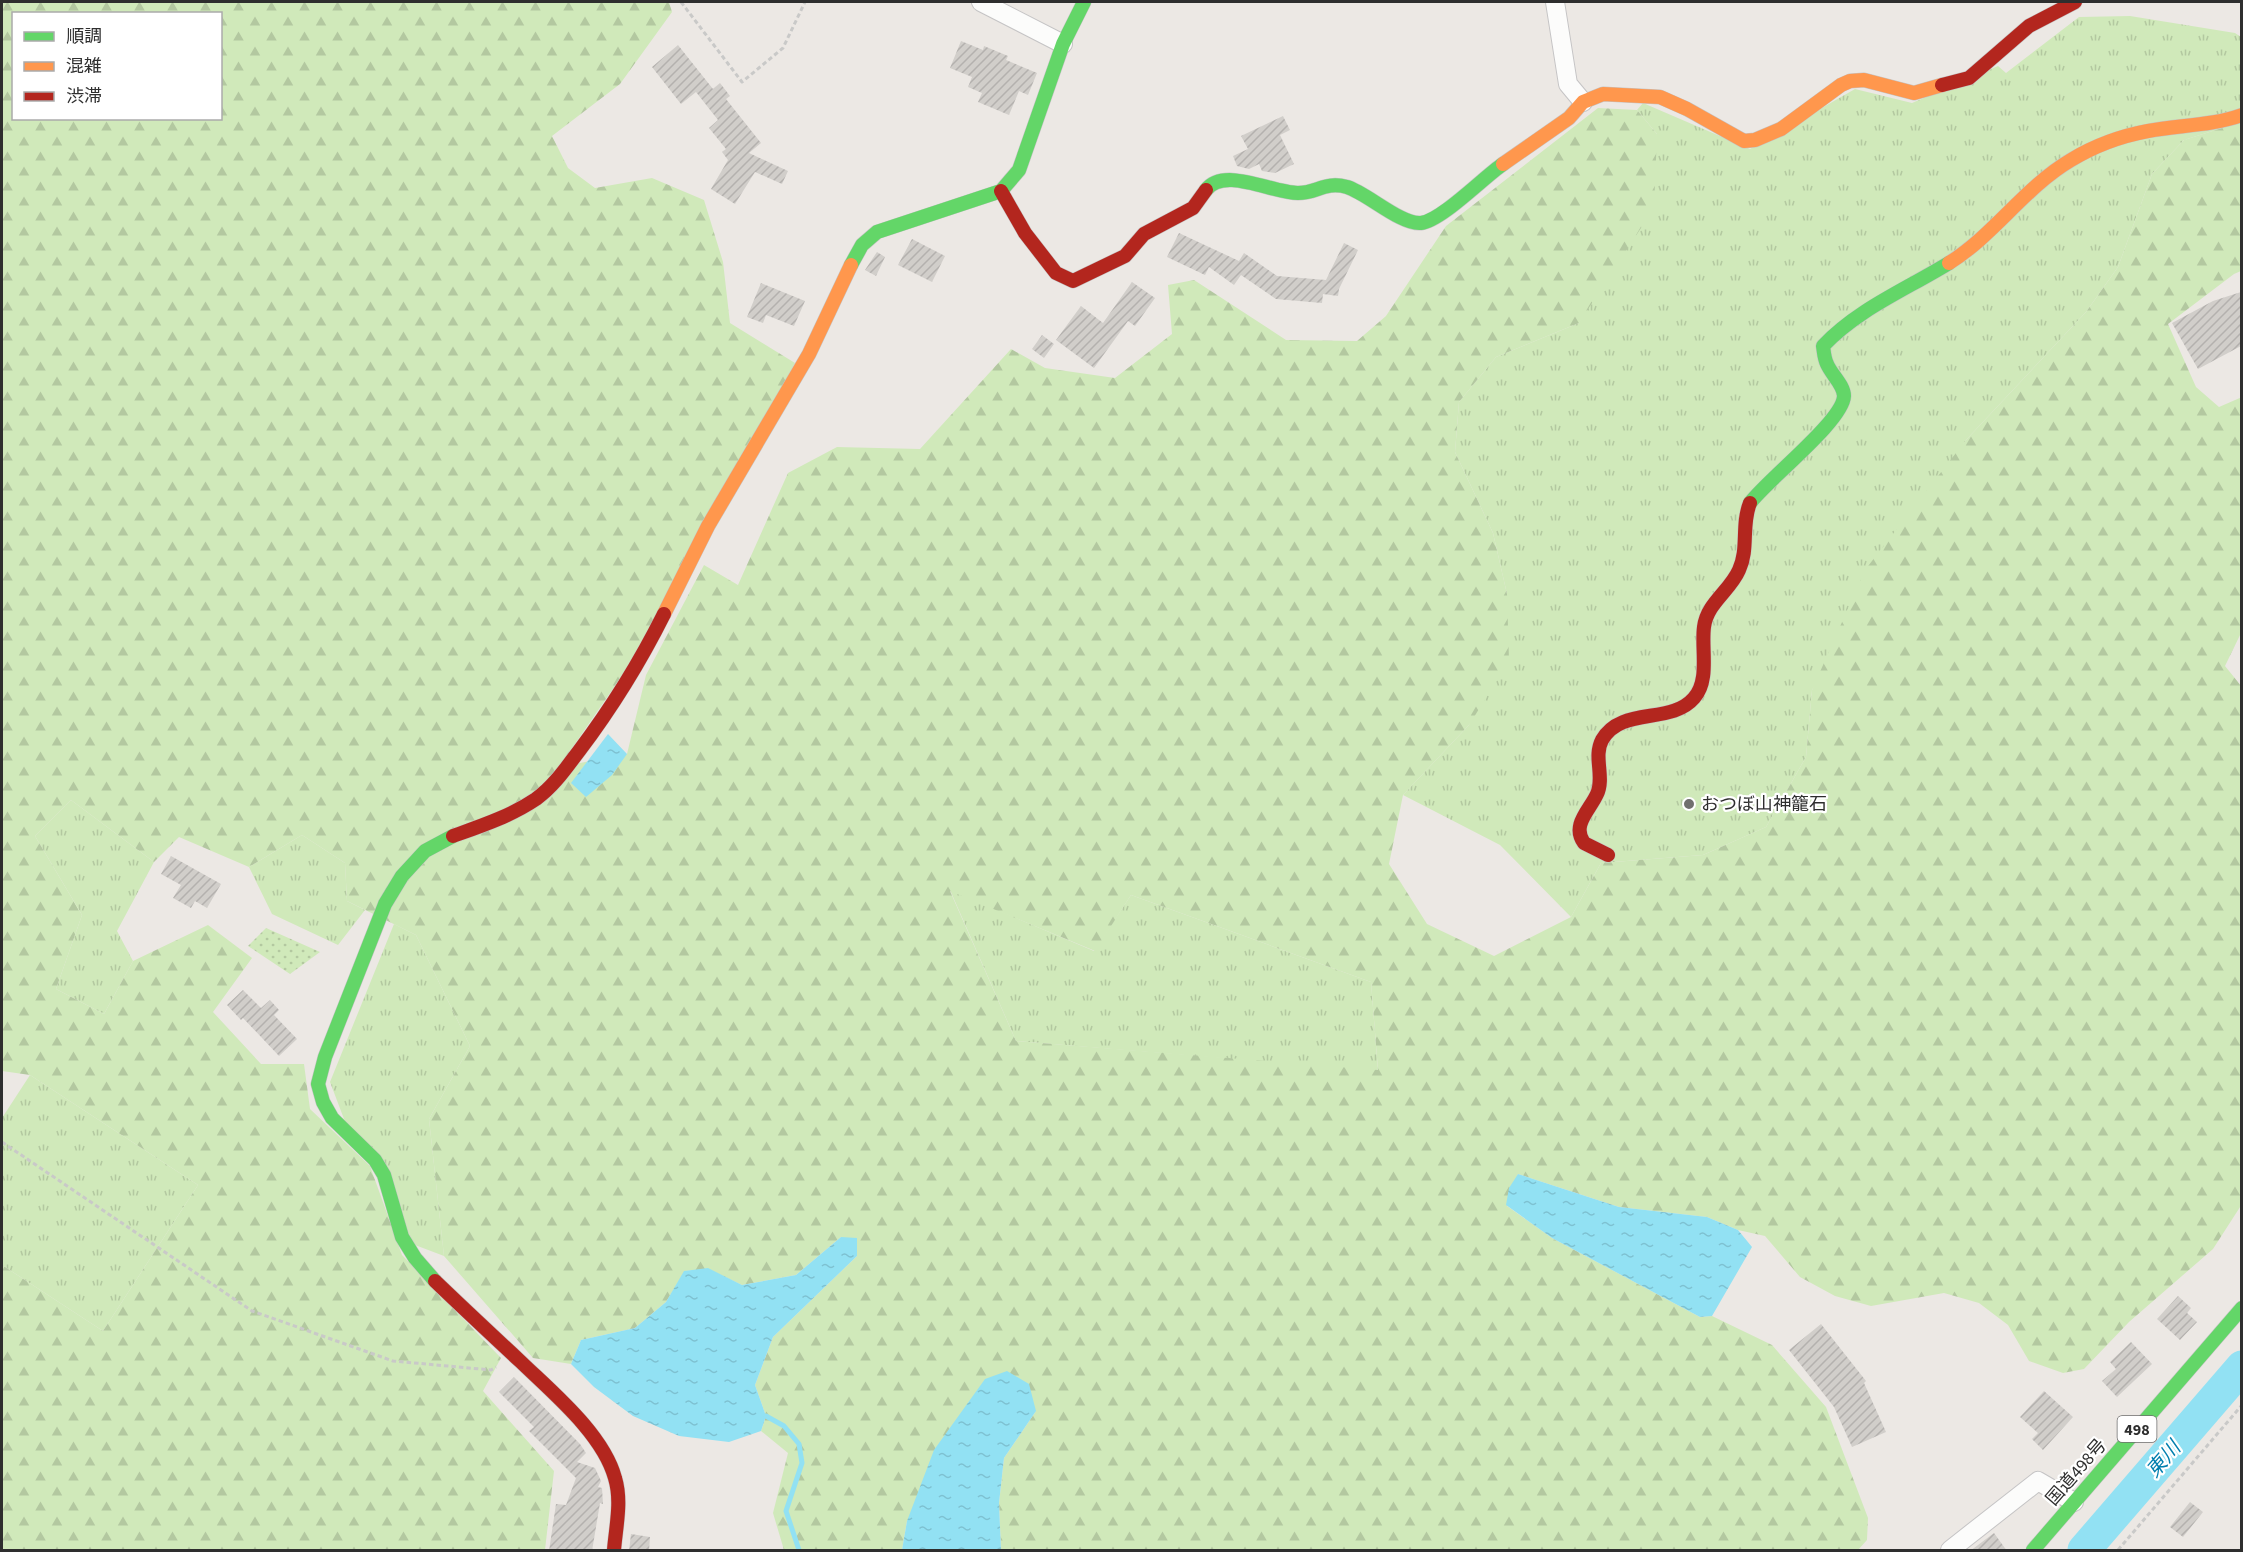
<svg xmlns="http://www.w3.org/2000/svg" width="2243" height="1552" viewBox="0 0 2243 1552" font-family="'Source Sans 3','Noto Sans JP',sans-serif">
  <defs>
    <pattern id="grass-tufts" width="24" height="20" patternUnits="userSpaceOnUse" patternTransform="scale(1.5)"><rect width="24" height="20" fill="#d0e9ba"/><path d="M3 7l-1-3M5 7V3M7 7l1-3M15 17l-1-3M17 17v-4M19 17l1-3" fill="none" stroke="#b3c8a0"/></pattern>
    <pattern id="forest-firs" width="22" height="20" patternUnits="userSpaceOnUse" patternTransform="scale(1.5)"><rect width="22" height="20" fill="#d0e9ba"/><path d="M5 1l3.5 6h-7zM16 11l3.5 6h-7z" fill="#b3c8a0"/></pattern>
    <pattern id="park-dots" width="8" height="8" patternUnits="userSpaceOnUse" patternTransform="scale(1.5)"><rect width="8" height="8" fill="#d0e9ba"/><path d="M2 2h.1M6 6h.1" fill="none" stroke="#b3c8a0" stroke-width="1.8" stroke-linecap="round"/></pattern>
    <pattern id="water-ripples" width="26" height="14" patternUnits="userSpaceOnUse" patternTransform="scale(1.5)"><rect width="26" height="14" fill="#92e1f3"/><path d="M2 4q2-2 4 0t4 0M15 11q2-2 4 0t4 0" fill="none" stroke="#7ec1d1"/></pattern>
    <pattern id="building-hatch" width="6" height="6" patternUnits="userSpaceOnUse" patternTransform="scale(1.5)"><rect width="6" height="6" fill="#d1ceca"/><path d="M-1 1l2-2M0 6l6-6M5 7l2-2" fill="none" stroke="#b4b1ae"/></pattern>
  </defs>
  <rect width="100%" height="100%" fill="#ece8e4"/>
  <!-- grass -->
  <path fill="url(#grass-tufts)" d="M2130 16 2235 33 2241 37V122L2184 140 2152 174 2118 267 2086 312 1966 440 1812 690 1806 757 1766 827 1703 855 1601 863 1571 917 1500 845 1403 795 1469 725 1507 594 1493 533 1455 452 1459 402 1496 357 1579 323 1657 134 1637 110 1643 103 1750 149 1855 89 1912 103 1998 66 2006 73 2079 17Z
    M71 800 154 862 117 931 133 961 104 1014 56 989 82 915 35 836Z
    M302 835 345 863 347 901 365 910 338 945 272 914 249 867Z
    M950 890 1094 951 1131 895 1371 982 1378 1071 1016 1041Z
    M394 924 416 935 470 1046 429 1119 444 1256 415 1245 344 1119 330 1082Z
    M30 1075 198 1185 103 1331 2 1265V1118Z"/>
  <!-- forest -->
  <path fill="url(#forest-firs)" fill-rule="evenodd" d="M2 2H669L672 12 620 84 552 136 568 168 595 188 652 178 704 200 723 262 730 323 795 363 639 651 559 767 627 754 646 675 704 565 738 585 788 473 837 447 920 449 1011 349 1045 368 1115 378 1172 334 1168 285 1194 280 1286 340 1357 341 1386 316 1446 226 1598 108 1637 110 1657 134 1654 208 1579 323 1496 357 1459 402 1455 452 1493 533 1507 594 1509 661 1469 725 1403 795 1389 864 1427 924 1494 956 1571 917 1601 863 1703 855 1766 827 1806 757 1812 690 1865 570 1966 440 2086 312 2118 267 2152 174 2184 140 2241 122V271L2234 274 2168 324 2196 387 2219 407 2242 397 2241 633 2225 666 2242 687V1204L2213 1249 2129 1322 2084 1369 2063 1373 2029 1361 2008 1325 1979 1303 1944 1293 1871 1306 1835 1296 1800 1277 1765 1236 1738 1230 1707 1217 1619 1207 1518 1174 1507 1206 1552 1238 1700 1317 1712 1316 1772 1345 1826 1407 1868 1518 1867 1540 1858 1550H1001L999 1503 1004 1458 1036 1411 907 1521 902 1550H784L773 1513 788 1453 761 1431 766 1416 755 1385 773 1337 857 1256 841 1237 796 1275 742 1285 708 1269 685 1271 666 1302 635 1328 581 1340 571 1364 533 1358 444 1256 429 1119 470 1046 416 935 347 901 345 863 302 835 249 867 179 837 154 862 71 800 35 836 82 915 56 989 104 1014 133 961 208 925 252 958 213 1012 261 1064H304L310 1109 370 1166 402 1255 501 1358 483 1391 554 1471 545 1550H2V1265L103 1331 198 1185 30 1075 2 1071ZM14 14H220V118H14ZM950 891 1095 951 1131 895 1371 982 1378 1070 1016 1041Z"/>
  <!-- park -->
  <path fill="url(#park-dots)" d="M266 928 320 952 290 974 248 946Z"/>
  <!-- water -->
  <path fill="url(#water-ripples)" d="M608 734 627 754 612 775 586 797 571 783Z
    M1518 1174 1619 1207 1707 1217 1738 1230 1752 1247 1712 1316 1700 1317 1552 1238 1506 1205 1509 1188Z
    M841 1237 857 1238V1256L773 1337 755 1385 766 1416 761 1431 729 1442 679 1436 633 1416 594 1387 571 1364 581 1340 635 1328 666 1302 684 1271 708 1268 742 1285 796 1275Z
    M1007 1371 1029 1384 1036 1411 1004 1458 999 1503 1001 1550H902L907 1521 934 1450 985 1379Z"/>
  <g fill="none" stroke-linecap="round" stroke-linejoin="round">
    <!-- stream -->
    <path stroke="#92e1f3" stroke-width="5" d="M766 1416 784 1426 799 1444 802 1463 786 1511 799 1550"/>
    <!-- river -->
    <path stroke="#92e1f3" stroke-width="33" d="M2084 1550 2242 1367"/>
  </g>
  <!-- building -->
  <path fill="url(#building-hatch)" d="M961 41 983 50 984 46 1008 56 1006 60 1037 73 1028 95 1019 91 1009 115 978 102 982 93 968 87 972 77 950 68Z
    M678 45 713 89 720 83 730 96 726 99 761 143 749 153 788 171 782 184 755 172 735 204 711 189 728 160 722 152 726 149 709 128 718 120 696 92 681 104 652 67Z
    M1283 116 1290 130 1280 135 1294 164 1275 173 1262 171 1259 164 1249 169 1237 166 1233 156 1248 149 1241 136Z
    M1179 233 1239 261 1244 253 1277 276 1326 280 1344 243 1358 250 1339 289 1338 296 1323 294 1322 303 1276 299 1241 275 1234 285 1209 267 1205 275 1167 257Z
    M912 239 945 256 932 282 898 265Z
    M877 252 885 257 876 276 865 270Z
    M1132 282 1155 298 1135 326 1128 321 1094 368 1056 340 1081 306 1103 323Z
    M761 283 805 301 794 326 766 315 763 323 747 317Z
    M2241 292V346L2198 369 2172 323 2213 301Z
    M1042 335 1054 344 1044 358 1032 349Z
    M171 856 221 884 207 908 195 901 191 908 173 898 181 885 161 874Z
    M243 990 261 1008 270 1000 279 1010 274 1015 297 1039 279 1056 243 1018 241 1020 227 1005Z
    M2178 1296 2191 1308 2187 1313 2197 1322 2180 1340 2157 1319Z
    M1821 1324 1866 1381 1864 1383 1886 1432 1852 1447 1834 1407 1789 1350Z
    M2131 1342 2152 1364 2117 1397 2102 1381 2116 1369 2110 1362Z
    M514 1377 580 1444 586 1453 577 1462 595 1468 601 1481 598 1487 602 1488 603 1504 600 1503 592 1551H549L556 1504 566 1505 576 1478 529 1431 534 1427 499 1392Z
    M2044 1391 2073 1417 2043 1450 2032 1439 2038 1433 2020 1417Z
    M2190 1502 2203 1512 2183 1537 2170 1527Z
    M1994 1533 2007 1551H1970Z
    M631 1534 650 1537 649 1551H629Z"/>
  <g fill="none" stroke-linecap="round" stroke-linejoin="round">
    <!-- street casing -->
    <g stroke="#c5c4c5" stroke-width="20">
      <path id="street" d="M981 2 1063 44
        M1555 2 1568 84 1583 102
        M1950 1550 2038 1481 2074 1502"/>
    </g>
    <!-- fast casing -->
    <g stroke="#c5c4c5" stroke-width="15">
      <path id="fast" d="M1206 190C1224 166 1272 193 1298 193 1317 193 1325 181 1347 187 1367 193 1401 225 1421 223 1441 221 1484 177 1503 164
        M851 265 862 245 877 232 1001 191 1019 170 1063 44 1084 2
        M1750 503C1768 479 1843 421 1844 396 1844 385 1831 374 1827 364 1824 358 1824 352 1823 346 1858 309 1905 290 1949 263
        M435 1281 415 1258 402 1237 384 1175 375 1160 332 1118 323 1102 318 1084 325 1057 385 904 402 876 425 851 453 836
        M2033 1550 2242 1308"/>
    </g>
    <!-- slow casing -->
    <g stroke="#c5c4c5" stroke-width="15">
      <path id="slow" d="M1503 164 1569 118 1583 102 1603 94 1660 97 1687 109 1744 141 1755 140 1781 129 1841 85 1850 81 1864 80 1914 93 1942 85
        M1949 263C1994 235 2025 187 2071 160 2094 146 2121 136 2148 131 2180 125 2211 126 2242 115
        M664 614 708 526 809 354 851 265"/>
    </g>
    <!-- jam casing -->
    <g stroke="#c5c4c5" stroke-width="15">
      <path id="jam" d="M1942 85 1969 78 2029 26 2075 2
        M1001 191 1025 233 1056 273 1073 281 1125 256 1144 234 1193 208 1206 190
        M453 836C481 826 511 816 536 799 554 786 566 768 579 751 613 706 639 664 664 614
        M1608 855 1584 843C1571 825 1590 810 1597 794 1605 777 1593 757 1602 740 1621 706 1671 725 1694 698 1710 680 1701 649 1704 627 1707 603 1730 591 1739 570 1749 549 1741 525 1750 503
        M435 1281C463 1308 492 1335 521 1362 553 1393 603 1434 615 1478 622 1501 616 1526 614 1550"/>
    </g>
    <!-- path -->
    <path stroke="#c9c9c8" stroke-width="3" stroke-dasharray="4.5 3" stroke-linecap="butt" d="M681 2 742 82 783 48 805 2
      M2 1142 252 1311 393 1361 491 1370 496 1367
      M2118 1550 2242 1405"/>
    <!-- street -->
    <use href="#street" stroke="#fcfcfb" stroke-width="18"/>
    <!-- fast -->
    <use href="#fast" stroke="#63d668" stroke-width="14"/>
    <!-- slow -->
    <use href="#slow" stroke="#ff974d" stroke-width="14"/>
    <!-- jam -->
    <use href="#jam" stroke="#b3261e" stroke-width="14"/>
  </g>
  <!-- markers -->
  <circle fill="#706f6e" stroke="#fff" stroke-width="2" cx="1689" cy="804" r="6"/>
  <g text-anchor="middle" stroke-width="4.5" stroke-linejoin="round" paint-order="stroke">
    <!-- shield labels -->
    <rect fill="#fff" stroke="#6d6d6d" stroke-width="1.5" x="2117.5" y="1416" width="39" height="26" rx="4.5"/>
    <g font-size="16" font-weight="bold" fill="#2e2e2e">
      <text x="2137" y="1435">498</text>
    </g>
    <!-- poi labels -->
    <g font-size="18" fill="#2e2e2e" stroke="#fff" text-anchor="start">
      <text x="1701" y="810">おつぼ山神籠石</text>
    </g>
    <!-- street labels -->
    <g font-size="18" fill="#2e2e2e" stroke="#fff">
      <text transform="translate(2076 1472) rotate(-49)" y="6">国道498号</text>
    </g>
    <!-- water labels -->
    <g font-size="20" font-style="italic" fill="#027fae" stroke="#fff">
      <text transform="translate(2163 1459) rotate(-49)" y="7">東川</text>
    </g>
  </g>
  <!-- border -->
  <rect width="2243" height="1552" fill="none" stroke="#2e2e2e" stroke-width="6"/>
  <!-- legend -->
  <rect x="12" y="12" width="210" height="108" fill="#ffffff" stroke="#ababab" stroke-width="1.5"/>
  <rect x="24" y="32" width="30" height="9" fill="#63d668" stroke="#ababab" stroke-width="1.5"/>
  <text x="66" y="42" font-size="18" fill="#2e2e2e">順調</text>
  <rect x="24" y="62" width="30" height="9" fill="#ff974d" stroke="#ababab" stroke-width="1.5"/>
  <text x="66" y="72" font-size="18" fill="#2e2e2e">混雑</text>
  <rect x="24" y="92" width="30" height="9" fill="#b3261e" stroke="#ababab" stroke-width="1.5"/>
  <text x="66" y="102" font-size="18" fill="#2e2e2e">渋滞</text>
</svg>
